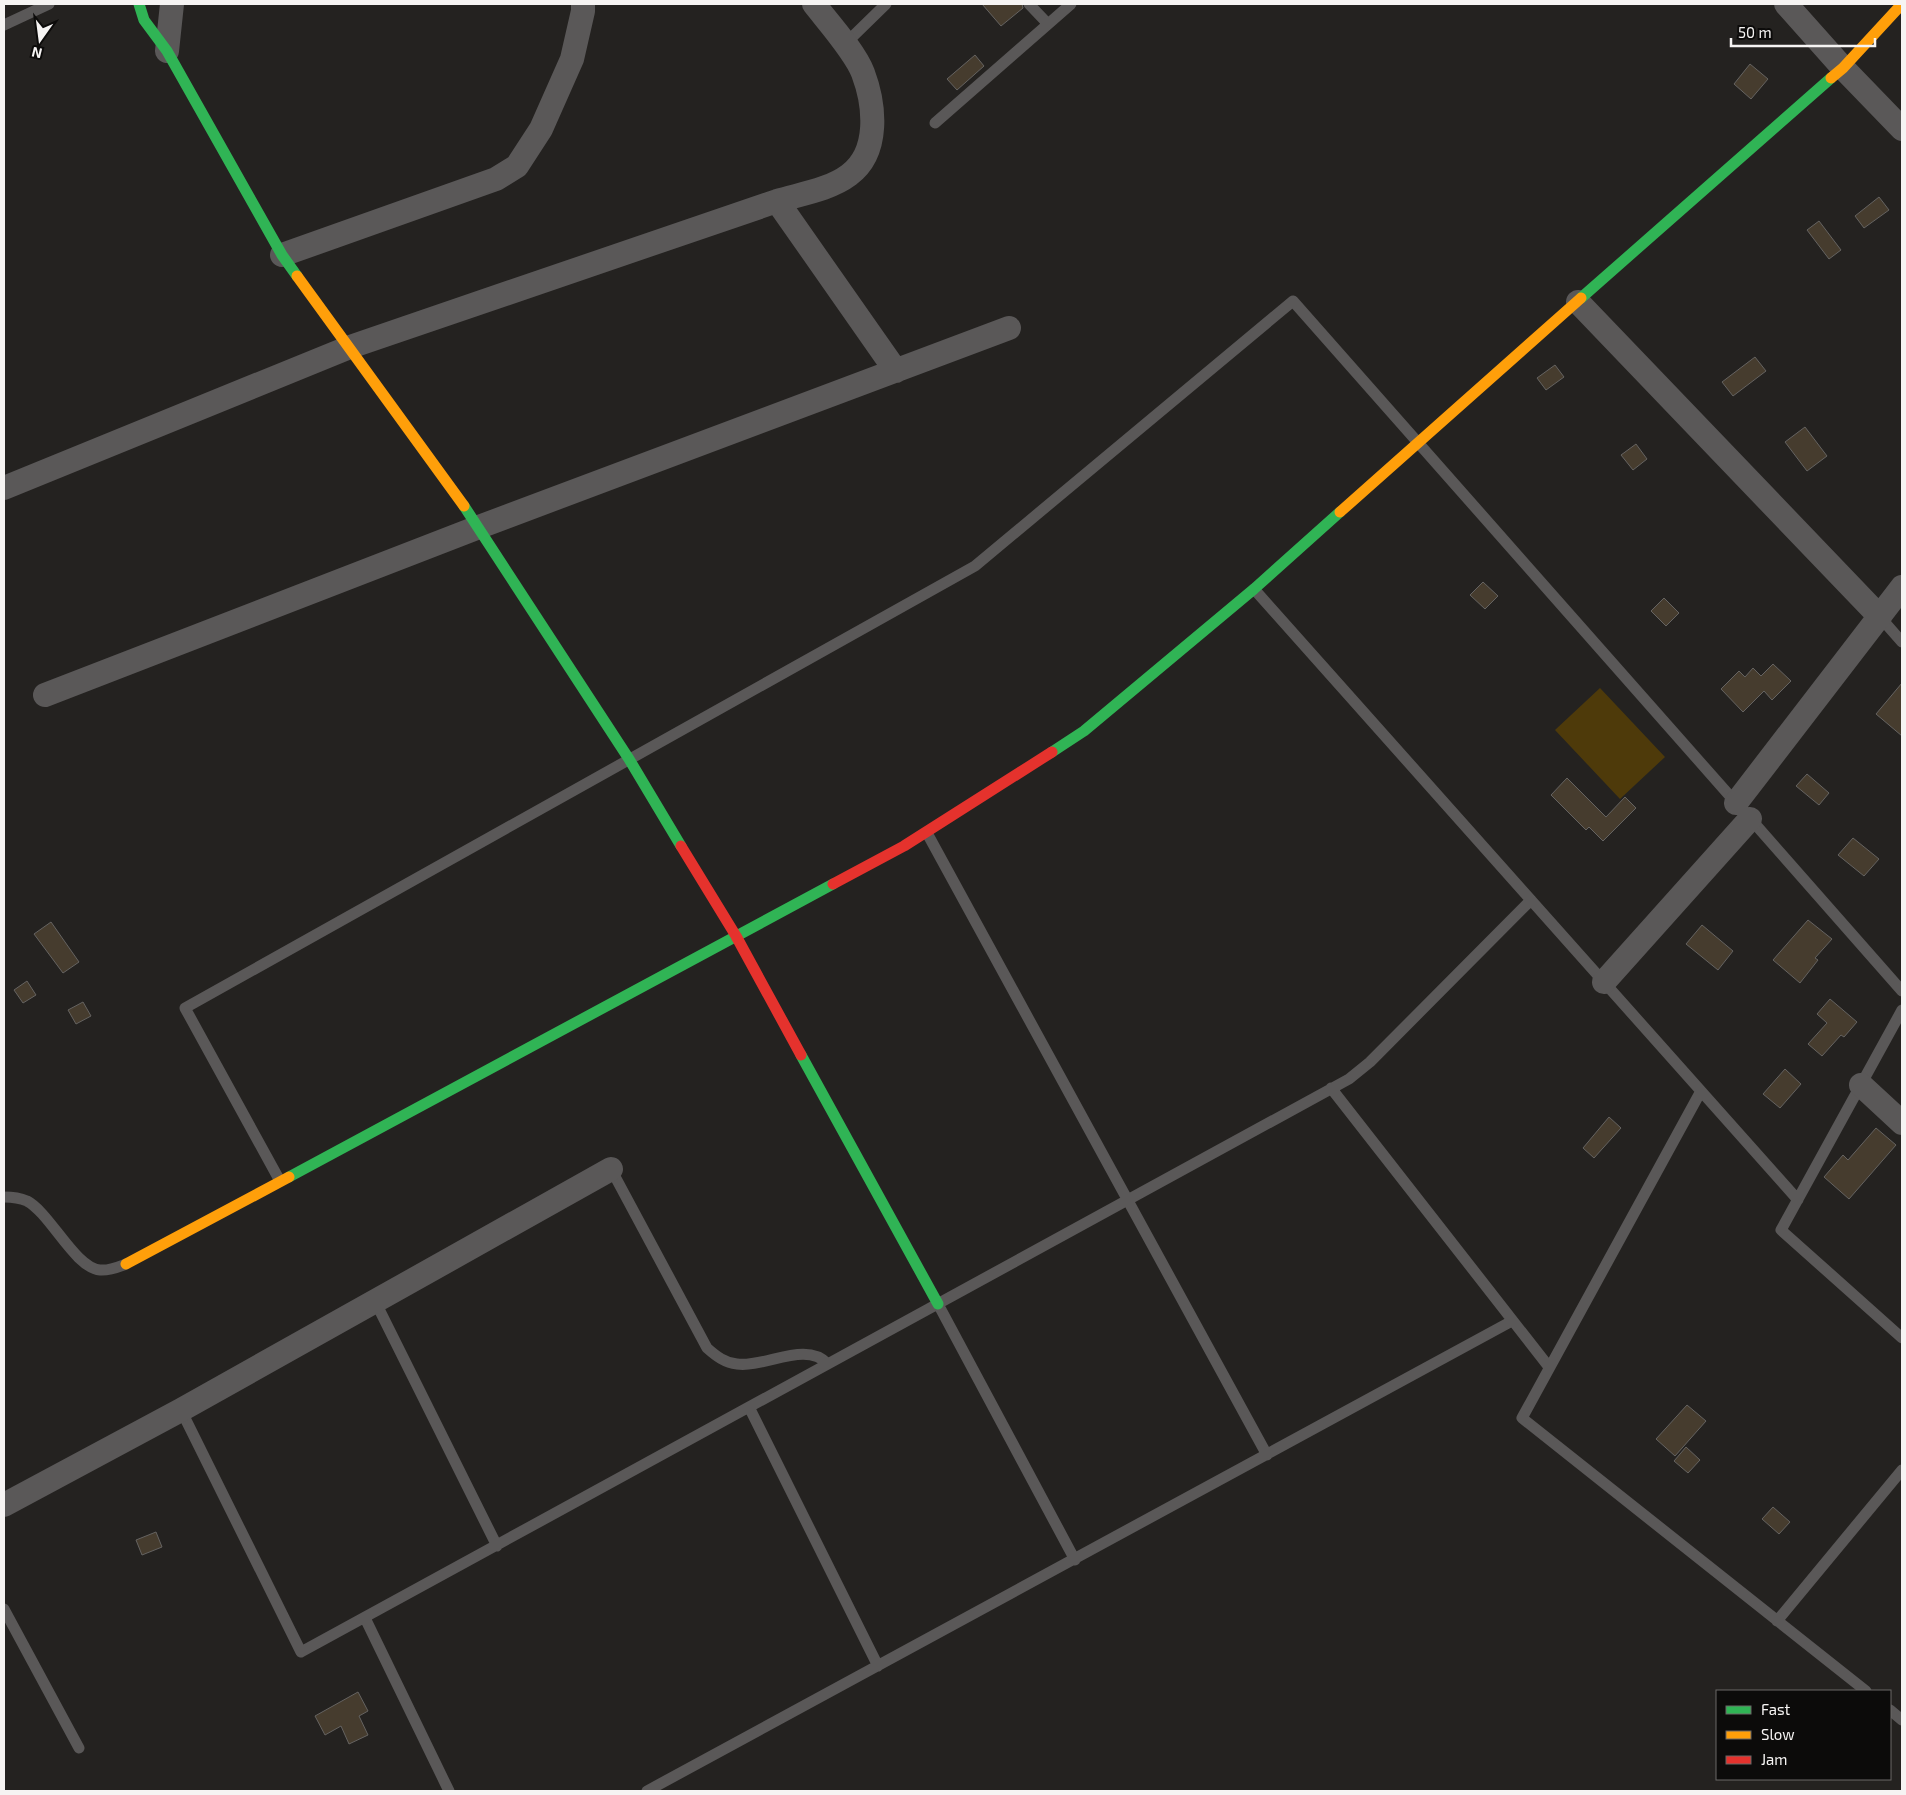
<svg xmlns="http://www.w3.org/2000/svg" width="1906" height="1795" viewBox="0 0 1906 1795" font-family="'Exo 2',sans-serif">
  <rect width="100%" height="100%" fill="#242220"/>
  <!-- green -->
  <path fill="#4e3a0a" d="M1600 688 1665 757 1620 799 1555 730Z"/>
  <!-- building -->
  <path fill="#463c2e" stroke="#656361" d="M982 4H1022L1023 8 1001 26Z
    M975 55 984 66 957 90 947 79Z
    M1750 64 1768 79 1751 99 1734 84Z
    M1879 197 1889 210 1864 228 1855 216Z
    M1819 221 1841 250 1829 259 1807 230Z
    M1755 357 1766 371 1733 396 1722 382Z
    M1555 365 1564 377 1546 390 1537 378Z
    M1805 427 1827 456 1807 471 1785 442Z
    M1636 444 1647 459 1633 470 1621 455Z
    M1483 582 1498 596 1485 609 1470 595Z
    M1664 598 1679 613 1666 626 1651 611Z
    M1773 664 1791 681 1772 700 1764 691 1743 712 1721 689 1739 671 1745 677 1753 668 1761 676Z
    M1902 683V736L1876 714Z
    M1807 774 1829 793 1819 805 1796 786Z
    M1567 778 1606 817 1625 797 1636 808 1603 841 1589 827 1586 830 1551 795Z
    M1853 838 1879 859 1864 876 1838 855Z
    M1808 920 1832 939 1815 958 1818 960 1800 983 1773 960Z
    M51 922 79 962 63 973 34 934Z
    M1702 925 1733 951 1718 970 1686 944Z
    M27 981 36 995 23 1003 14 990Z
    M1830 999 1857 1022 1844 1037 1841 1035 1822 1056 1808 1044 1827 1023 1817 1014Z
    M83 1002 91 1016 76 1024 68 1010Z
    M1785 1069 1801 1084 1780 1108 1763 1094Z
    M1609 1117 1621 1128 1594 1158 1583 1148Z
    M1876 1128 1896 1145 1849 1199 1824 1177 1843 1155 1848 1160Z
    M1687 1405 1706 1421 1675 1456 1656 1439Z
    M1686 1447 1700 1460 1688 1473 1674 1461Z
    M1773 1507 1790 1522 1779 1534 1762 1519Z
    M156 1532 162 1547 142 1555 136 1540Z
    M358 1692 368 1711 359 1716 368 1735 349 1744 341 1726 325 1735 315 1716Z"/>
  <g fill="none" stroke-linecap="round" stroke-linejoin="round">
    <!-- lane -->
    <path stroke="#5a5858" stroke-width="11" d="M1029 4 1048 24
      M4 25 49 4
      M844 45 886 4
      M935 123 1071 4
      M1254 589 1798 1200
      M1880 617 1902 642
      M1748 816 1902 991
      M927 833 1267 1455
      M1902 1010 1781 1230 1902 1338
      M1331 1088 1549 1367
      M1701 1091 1522 1418 1866 1691
      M611 1169 707 1348C716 1356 725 1363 737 1364 765 1368 806 1340 828 1364
      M280 1181 185 1008 975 566 1293 301 1737 804
      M4 1197C11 1197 20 1198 27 1201 50 1213 75 1268 100 1270 109 1271 118 1267 126 1264
      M375 1301 497 1546
      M938 1304 1075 1560
      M749 1407 878 1666
      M181 1410 301 1652 1349 1079 1370 1062 1531 900
      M4 1609 79 1748
      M365 1618 449 1791
      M1777 1621 1902 1470
      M1890 1710 1902 1720
      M647 1791 1512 1321"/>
    <!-- street -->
    <path stroke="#5a5858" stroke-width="24" d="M1786 4 1843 68 1902 129
      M167 51 172 4
      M777 201 896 371
      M282 255 496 179 517 166 541 129 572 59 583 11V4
      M1578 302 1880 617
      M4 488 350 347 777 201C800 194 829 190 849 175 880 152 875 105 863 73 855 52 828 22 814 4
      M45 695 479 527 1009 328
      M1736 803 1902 587
      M1604 982 1750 819
      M1861 1085 1902 1123
      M4 1505 181 1410 611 1169"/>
    <!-- fast -->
    <path stroke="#30b455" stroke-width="11" d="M139 4 144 20 167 51 282 255 297 276
      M1581 298 1831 78
      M464 506 629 759 681 846
      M1052 752 1084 731 1254 589 1340 512
      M801 1055 938 1304
      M289 1177 833 884"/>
    <!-- slow -->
    <path stroke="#ff9f0a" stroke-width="11" d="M1831 78 1843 68 1902 4
      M297 276 464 506
      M1340 512 1581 298
      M126 1264 289 1177"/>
    <!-- jam -->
    <path stroke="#e5322d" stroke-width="11" d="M681 846 736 936 801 1055
      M833 884 904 846 1052 752"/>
  </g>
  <!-- border -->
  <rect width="1906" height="1795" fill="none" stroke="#f6f4f3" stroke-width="10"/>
  <!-- legend -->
  <rect x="1716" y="1690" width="175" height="90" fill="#0c0b0a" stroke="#6a6867"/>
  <rect x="1726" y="1706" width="25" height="8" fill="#30b455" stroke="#6a6867"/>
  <text x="1761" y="1715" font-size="15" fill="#f6f4f3">Fast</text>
  <rect x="1726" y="1731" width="25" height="8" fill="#ff9f0a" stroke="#6a6867"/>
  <text x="1761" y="1740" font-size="15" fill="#f6f4f3">Slow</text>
  <rect x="1726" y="1756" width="25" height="8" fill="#e5322d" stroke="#6a6867"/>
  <text x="1761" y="1765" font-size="15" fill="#f6f4f3">Jam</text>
  <!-- north arrow -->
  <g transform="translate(40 40) rotate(194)" stroke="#0c0b0a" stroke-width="4" paint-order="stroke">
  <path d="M0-4L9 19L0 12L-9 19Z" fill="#f6f4f3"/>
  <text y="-8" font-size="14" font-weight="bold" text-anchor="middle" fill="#f6f4f3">N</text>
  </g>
  <!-- scale -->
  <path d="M1731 38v8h144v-8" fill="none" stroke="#f6f4f3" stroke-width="2.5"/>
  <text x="1738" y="38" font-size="15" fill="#f6f4f3" stroke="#0c0b0a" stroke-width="4" paint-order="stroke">50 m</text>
</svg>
